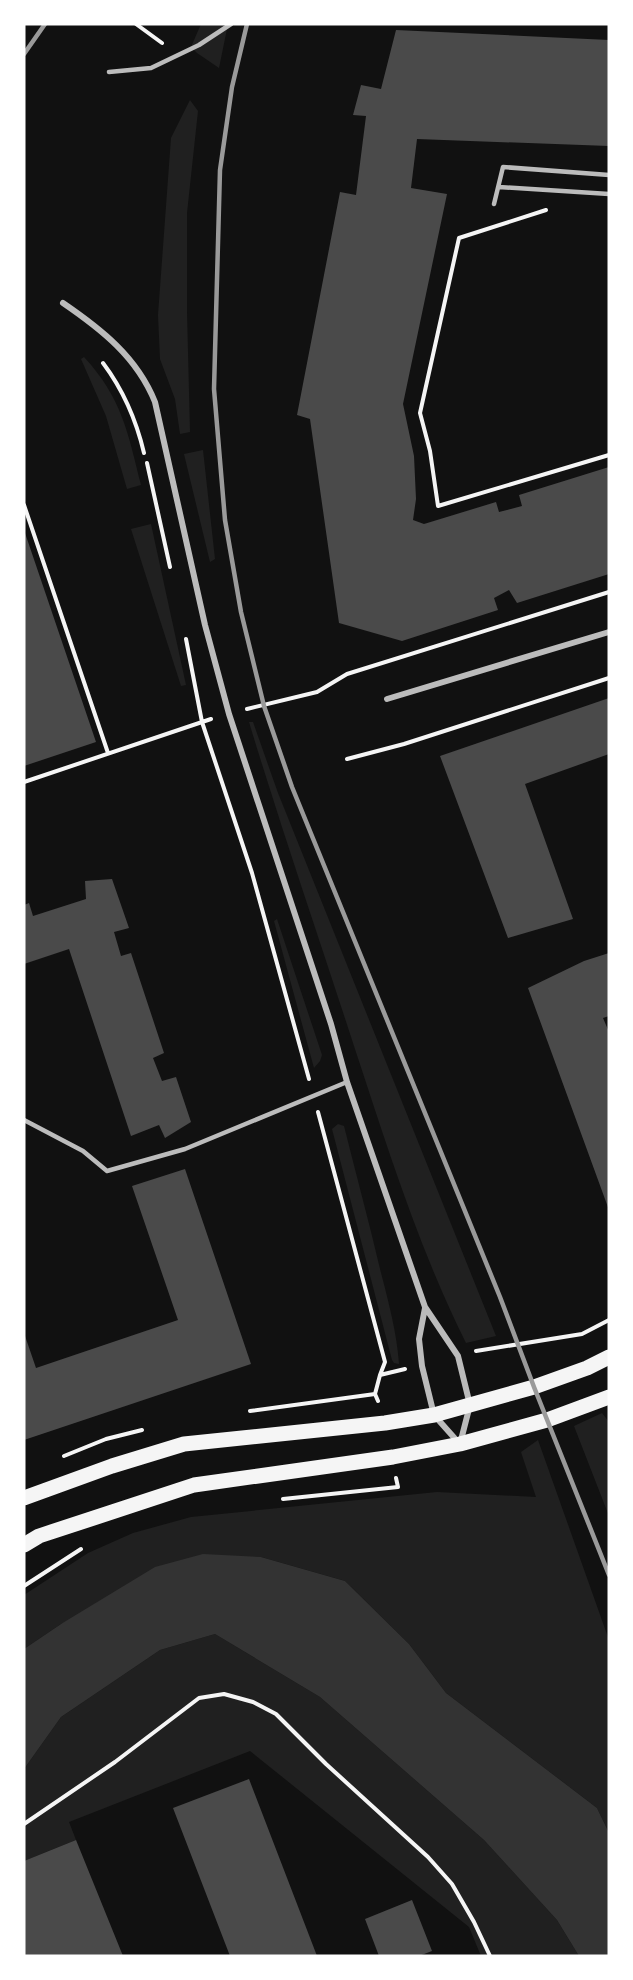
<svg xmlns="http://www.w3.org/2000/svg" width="633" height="1980" viewBox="0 0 633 1980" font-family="'IBM Plex Serif',serif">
  <rect width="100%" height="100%" fill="#111"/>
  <!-- green -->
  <path fill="#202020" d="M201 24H228L219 68 197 53 191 47Z
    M190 100 198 111 187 213V312L190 432 180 434 175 399 160 359 158 315 171 138Z
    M84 357C122 398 128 433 141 485L127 489 106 416 81 359Z
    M203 450 215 559 210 562 184 454Z
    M151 524 186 685 181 686 131 529Z
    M249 722H253L278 793 496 1336 466 1343C419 1249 387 1146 354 1046 319 938 282 831 249 722Z
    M277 919 322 1055 320 1061 314 1068 274 921Z
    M338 1124 344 1126C356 1174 369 1222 380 1269 388 1300 397 1333 399 1364L394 1363 392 1360 332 1129Z
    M602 1413 609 1422V1516L574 1426Z
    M538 1440 609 1640V1833L597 1808 446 1693 409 1644 345 1581 261 1557 61 1624 24 1649V1595L88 1553 133 1533 191 1517 437 1492 536 1497 521 1452Z
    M215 1634 320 1697 484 1840 557 1920 579 1956H481L469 1927 250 1751 69 1822 76 1840 24 1861V1769L61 1717 160 1650Z"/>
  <!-- water -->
  <path fill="#333" d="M203 1554 261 1557 345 1581 409 1644 446 1693 597 1808 609 1833V1956H579L557 1920 484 1840 320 1697 215 1634 160 1650 61 1717 24 1769V1649L61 1624 155 1567Z"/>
  <!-- building -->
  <path fill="#4a4a4a" d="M396 30 609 40V146L417 139 411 188 447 194 403 404 414 456 416 499 413 520 424 524 496 502 499 512 522 506 519 495 609 467V574L517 603 509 590 494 598 498 610 402 641 339 623 310 419 297 415 340 192 356 195 366 116 353 115 361 85 381 89Z
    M24 530 96 742 24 766Z
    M609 698V754L525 784 573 919 508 938 440 756Z
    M112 879 129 928 114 932 121 956 131 953 164 1053 153 1058 162 1081 176 1077 191 1122 165 1138 159 1125 131 1136 69 949 24 964V905L29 903 33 916 86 899 85 881Z
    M609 953V1016L603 1018 609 1032V1210L528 988 584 961Z
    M185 1169 251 1364 24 1440V1333L36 1368 178 1320 132 1186Z
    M249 1779 317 1956H230L173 1808Z
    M76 1840 123 1956H24V1861Z
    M412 1900 432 1951 419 1956H379L365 1919Z"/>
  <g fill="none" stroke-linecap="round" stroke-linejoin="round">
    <!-- path -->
    <path stroke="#f5f5f5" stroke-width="4" d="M136 24 162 43
      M546 210 459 238 420 413 430 451 438 506 609 455
      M103 363C124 391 136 419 144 453
      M147 463 170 567
      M24 505 108 753
      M186 639 202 722 252 873 309 1079
      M247 709 317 692 347 674 609 592
      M347 759 404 744 609 678
      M24 782 211 719
      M318 1112 385 1362 380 1375
      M476 1351 582 1334 609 1320
      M378 1401 375 1394 380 1375 405 1369
      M250 1411 375 1394
      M64 1456 106 1439 142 1430
      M283 1499 398 1487 396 1478
      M24 1586 81 1549
      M24 1824 115 1762 199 1698 224 1694 253 1702 276 1714 326 1764 428 1857 452 1884 474 1922 490 1956"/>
    <!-- service -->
    <path stroke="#bcbcbc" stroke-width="4.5" d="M109 72 151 68 199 45 231 24
      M499 187 609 194
      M494 204 503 167 609 175
      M24 1120 83 1151 107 1171 185 1149 347 1082"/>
    <!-- minor -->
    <path stroke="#bcbcbc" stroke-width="6" d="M63 303C101 329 137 357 155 402L205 625 229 714 331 1024 347 1082 425 1307 458 1356 470 1405 460 1444
      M387 699 609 632
      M425 1308 419 1339 422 1366 434 1415 458 1442"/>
    <!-- primary -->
    <path stroke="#f5f5f5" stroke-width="15" d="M24 1498 112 1466 184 1444 385 1423 434 1415 534 1387 587 1368 609 1357
      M24 1545 39 1536 194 1485 393 1457 460 1444 547 1420 609 1397"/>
    <!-- rail -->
    <path stroke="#9a9a9a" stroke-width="4.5" d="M247 24 232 87 220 170 214 389 225 520 241 612 264 706 292 787 500 1297 534 1387 609 1575
      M24 54 45 24"/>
  </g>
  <!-- border -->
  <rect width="633" height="1980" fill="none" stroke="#ffffff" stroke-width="51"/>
</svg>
